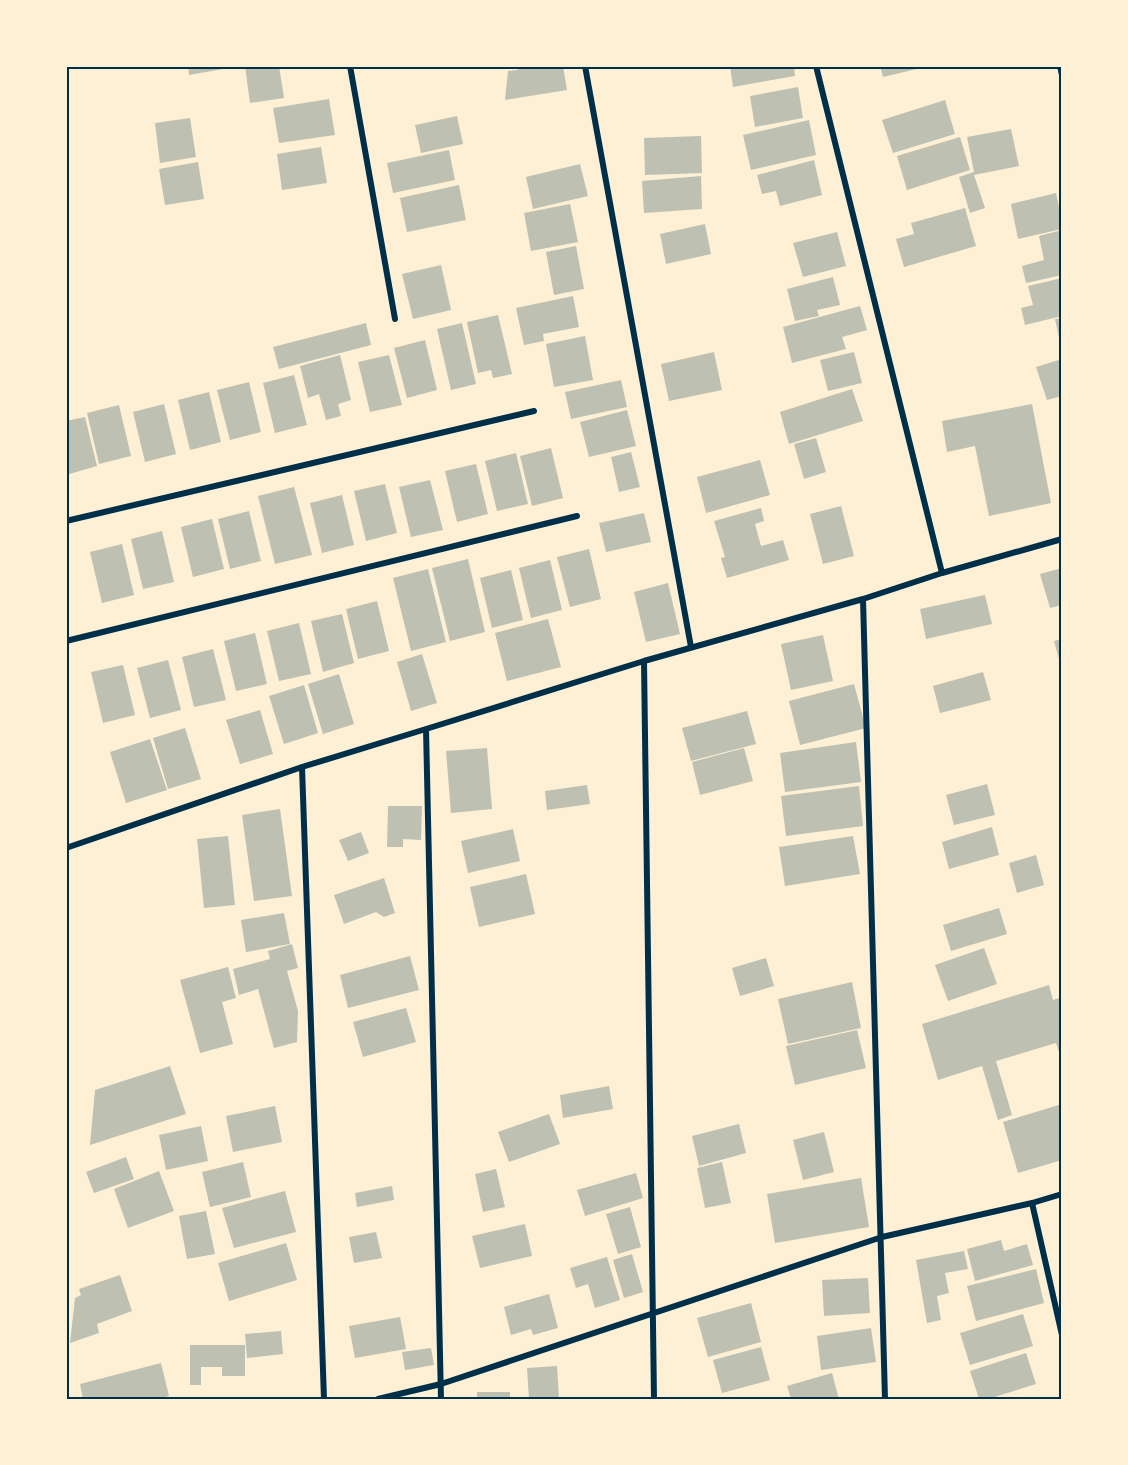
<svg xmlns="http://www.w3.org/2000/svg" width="1128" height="1465" viewBox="0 0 1128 1465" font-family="Barlow,sans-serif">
  <rect width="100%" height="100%" fill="#fdf0d5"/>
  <!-- building -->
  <path fill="#bec0b2" d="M188 66H234V67L189 75Z
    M245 66H279L284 98 250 103Z
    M518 66H563L567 90 505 100 508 71 518 70Z
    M730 66H794L795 76 733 87Z
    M880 66H925V67L883 77Z
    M798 87 803 118 755 127 750 96Z
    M329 99 335 135 279 143 273 108Z
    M945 100 955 134 893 153 882 120Z
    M457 116 463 144 421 153 415 125Z
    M190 118 196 157 160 163 155 123Z
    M809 120 816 155 751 170 743 135Z
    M1011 129 1019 166 974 175 985 208 970 213 959 177 974 172 967 137Z
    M701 136 702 173 645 175 644 138Z
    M960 137 970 170 907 190 897 156Z
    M321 147 327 183 282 190 277 154Z
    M449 150 455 180 393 193 387 163Z
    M814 160 822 195 780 206 776 191 762 194 757 175Z
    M198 162 204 199 165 205 159 169Z
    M580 164 588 196 533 209 526 177Z
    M701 176 702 209 644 213 642 181Z
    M459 185 466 220 407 232 400 198Z
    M1056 193 1062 221V229L1018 239 1011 204Z
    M570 204 578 242 531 251 524 213Z
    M965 208 976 246 904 267 896 239 914 234 911 223Z
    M705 224 711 254 666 264 660 234Z
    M1062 230V275L1026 283 1022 266 1044 260 1039 236Z
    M837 232 846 266 803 277 793 243Z
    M576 246 584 289 554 295 546 252Z
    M441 265 451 310 413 319 402 274Z
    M833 277 840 305 817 310 819 316 795 321 787 289Z
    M1062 278V316L1025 325 1021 308 1033 305 1028 286Z
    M573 296 579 327 543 334 544 341 524 345 516 308Z
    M860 306 867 330 842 337 846 349 792 363 783 327Z
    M498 315 512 374 493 378 491 370 478 373 467 322Z
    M1062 318V347H1061L1055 319Z
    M366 323 371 345 279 369 273 347Z
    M462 323 476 384 451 390 437 329Z
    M585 336 593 380 554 387 546 344Z
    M425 340 437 390 407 398 394 348Z
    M714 352 722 390 669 401 661 364Z
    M854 352 862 383 828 391 820 360Z
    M340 355 351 400 338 404 341 416 326 420 319 394 308 398 300 366Z
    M389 355 402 405 370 412 358 362Z
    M1062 359V396L1047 400 1036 367Z
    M294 375 307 425 275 433 263 383Z
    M621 380 627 407 571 419 565 392Z
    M249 382 261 432 230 440 217 390Z
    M852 389 863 421 789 444 780 412Z
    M209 392 221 442 190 450 178 400Z
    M164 404 176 454 145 462 133 412Z
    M1032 404 1051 503 989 516 975 446 947 452 942 421Z
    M119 405 131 456 99 464 87 413Z
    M627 410 636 446 589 457 580 422Z
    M85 417 97 466 66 475V421Z
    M816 438 826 472 804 479 794 444Z
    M551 448 563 498 532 506 520 456Z
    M631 452 640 487 619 492 611 457Z
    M516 453 528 504 497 511 485 461Z
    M760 460 770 495 706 513 697 477Z
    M476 464 488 514 457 522 445 471Z
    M430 480 443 530 411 537 399 487Z
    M385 484 397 533 366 541 354 491Z
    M294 487 312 555 275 564 258 496Z
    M342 495 354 545 322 553 310 503Z
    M841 506 854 556 823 564 810 514Z
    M761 508 764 521 755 524 761 546 783 540 789 560 727 578 721 558 725 557 714 521Z
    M249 511 261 561 230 569 218 519Z
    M644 513 651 542 606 552 599 523Z
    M212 519 224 569 193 577 181 527Z
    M162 531 174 582 143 589 131 539Z
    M122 544 134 595 102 603 90 552Z
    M589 549 601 599 570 607 557 557Z
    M468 559 485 632 450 641 432 568Z
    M550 560 562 610 531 618 519 568Z
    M1062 568V605L1050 608 1040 574Z
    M428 569 446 642 411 651 393 578Z
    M511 570 523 620 492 628 480 578Z
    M668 583 680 634 646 642 634 592Z
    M985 595 992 624 926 639 920 609Z
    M377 601 389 651 358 659 346 609Z
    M342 614 354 663 323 672 311 621Z
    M548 619 561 667 507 681 495 633Z
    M299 623 311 674 279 681 267 631Z
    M255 633 267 684 236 691 224 641Z
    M823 635 833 681 791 690 781 644Z
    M1062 639V666H1061L1054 641Z
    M213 649 226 700 194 707 182 657Z
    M422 654 437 703 411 711 397 662Z
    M168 660 181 710 150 718 137 668Z
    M123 665 135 715 103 723 91 672Z
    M983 672 991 700 940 713 933 686Z
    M339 674 354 724 323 734 308 684Z
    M854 684 866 728 800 745 789 701Z
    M304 685 318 733 284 744 269 696Z
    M260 710 273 754 240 764 226 720Z
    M747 711 756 744 691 761 682 728Z
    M185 728 201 779 168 789 153 738Z
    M150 739 167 790 126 803 110 752Z
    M856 742 861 782 785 792 780 753Z
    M487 748 492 809 451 813 446 751Z
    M744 748 753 781 700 795 692 762Z
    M987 784 995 815 954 825 946 795Z
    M587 785 590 804 547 810 545 791Z
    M859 786 863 826 786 836 781 796Z
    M388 806H422L421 840 403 839V847H387Z
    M280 809 292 896 254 901 242 815Z
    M992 827 999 855 949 869 942 842Z
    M513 829 520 861 468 873 461 841Z
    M361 832 369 853 348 861 339 840Z
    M228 836 235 905 204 908 197 839Z
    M853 836 860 874 785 886 779 847Z
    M1036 855 1044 885 1017 893 1009 863Z
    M526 874 535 914 479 927 470 887Z
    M384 878 395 913 384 917 376 912 344 924 334 895Z
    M999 908 1007 934 951 951 943 925Z
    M284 913 290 944 246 952 241 920Z
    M292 944 298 968 287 971 298 1011 297 1042 274 1048 258 989 239 995 233 969 270 959 268 951Z
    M984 948 997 984 948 1001 935 965Z
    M410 956 419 990 348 1008 340 975Z
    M766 958 774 986 740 996 732 968Z
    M228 967 236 998 222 1002 233 1044 200 1053 180 980Z
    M852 982 861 1028 788 1044 778 999Z
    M1049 985 1053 1000 1062 997V1061L1056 1043 996 1061 1012 1115 998 1120 982 1066 938 1080 922 1024Z
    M406 1008 416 1042 363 1057 353 1022Z
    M857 1030 866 1068 795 1085 786 1046Z
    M170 1066 186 1114 90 1145 95 1090Z
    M609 1086 613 1109 563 1118 560 1095Z
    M1062 1104V1160L1018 1173 1003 1122Z
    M275 1106 282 1142 233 1152 226 1116Z
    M549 1114 560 1144 509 1162 498 1132Z
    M739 1124 746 1153 699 1166 692 1136Z
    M201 1126 208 1161 166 1170 159 1135Z
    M824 1132 834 1172 803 1180 793 1140Z
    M126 1157 134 1179 94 1193 86 1172Z
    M243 1162 251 1197 210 1207 202 1172Z
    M722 1162 731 1203 705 1208 697 1168Z
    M496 1169 505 1207 483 1212 475 1174Z
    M159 1171 174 1211 128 1228 114 1189Z
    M636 1173 643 1198 585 1216 577 1190Z
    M861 1178 869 1227 775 1243 767 1194Z
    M392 1186 394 1200 357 1207 355 1193Z
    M285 1191 296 1232 234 1248 222 1208Z
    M630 1207 641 1247 618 1254 606 1214Z
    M206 1211 215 1254 187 1259 179 1216Z
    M525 1224 532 1256 480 1268 472 1236Z
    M376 1232 382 1258 354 1263 349 1237Z
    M1001 1240 1004 1251 1027 1244 1033 1265 975 1281 967 1249Z
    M286 1243 297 1280 229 1301 218 1263Z
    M964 1251 968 1269 945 1273 949 1293 937 1296 941 1320 927 1323 916 1260Z
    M632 1254 643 1292 624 1298 613 1260Z
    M607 1257 620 1300 595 1308 588 1284 576 1288 570 1268Z
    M1036 1269 1044 1303 976 1321 967 1286Z
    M120 1275 132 1311 97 1324 99 1333 70 1343 75 1298 81 1295 79 1289Z
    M868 1278 870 1313 824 1316 822 1280Z
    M549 1294 558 1328 533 1335 531 1329 511 1335 504 1307Z
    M751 1303 761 1342 708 1357 697 1318Z
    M1023 1314 1033 1346 970 1365 960 1333Z
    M400 1317 406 1349 355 1358 349 1326Z
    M871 1328 876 1362 821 1370 817 1336Z
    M281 1331 283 1354 247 1358 245 1334Z
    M190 1345H245V1376H222V1367H201V1385H190Z
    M761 1347 770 1380 722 1393 713 1360Z
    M431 1348 434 1365 405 1370 402 1352Z
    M1026 1353 1036 1384 988 1399H979L970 1371Z
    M161 1363 169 1396 157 1399H83L80 1384Z
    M557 1366 559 1399H529L527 1368Z
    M832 1373 839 1399H791L787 1386Z
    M477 1392H510V1399H477Z"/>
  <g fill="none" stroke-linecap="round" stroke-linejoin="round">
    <!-- minor -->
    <path stroke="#003049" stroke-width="6" d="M350 66 395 319
      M585 66 691 647
      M816 66 942 573
      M1060 66 1062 75
      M66 521 534 411
      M863 599 885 1399
      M66 641 577 516
      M644 661 654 1399
      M426 729 441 1399
      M302 767 324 1399
      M66 848 302 767 426 729 644 661 863 599 942 573 1062 539
      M1032 1203 1062 1335
      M378 1399 441 1384 882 1237 1032 1203 1062 1194"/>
  </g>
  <!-- border -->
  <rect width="1128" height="1465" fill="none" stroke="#fdf0d5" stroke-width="135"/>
  <rect x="68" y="68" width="992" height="1330" fill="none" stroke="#003049" stroke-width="2"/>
</svg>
